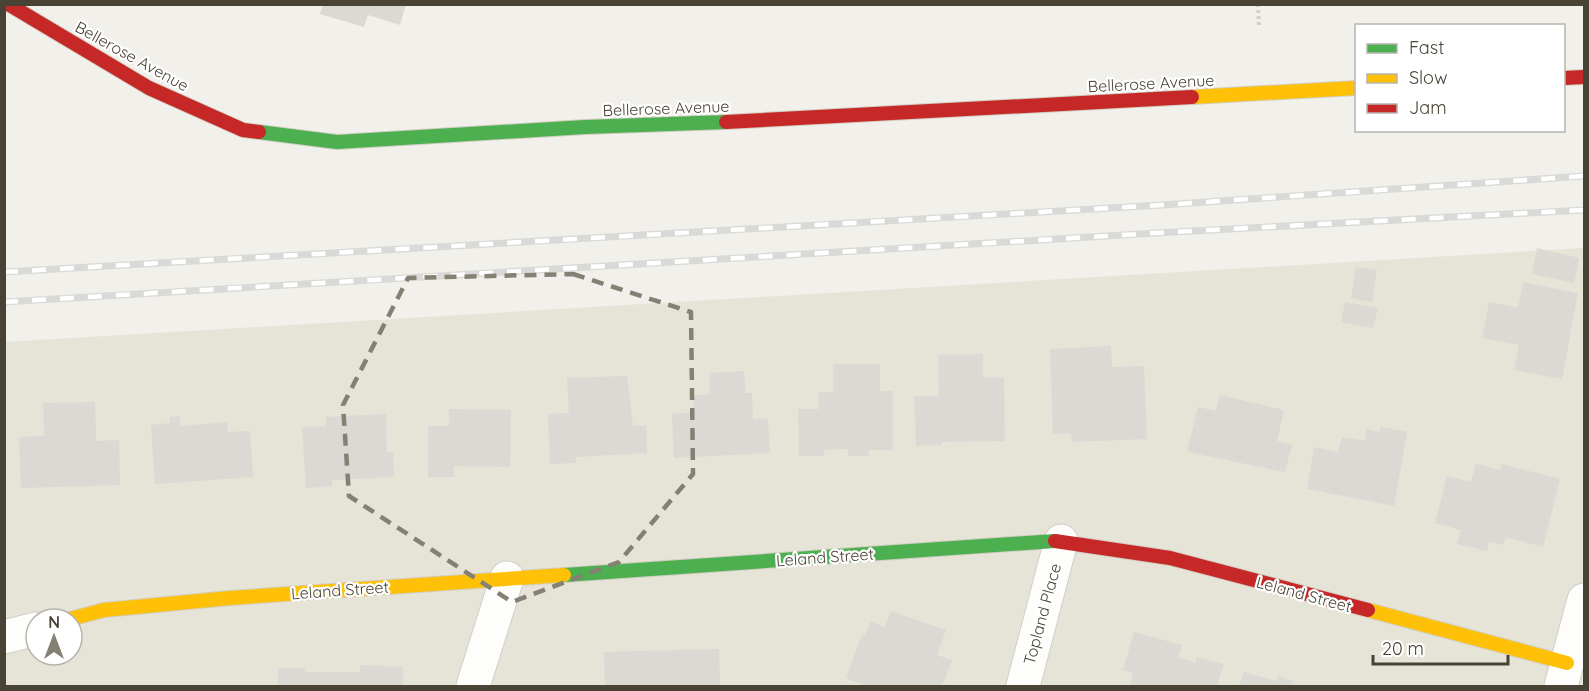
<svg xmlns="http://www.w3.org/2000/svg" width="1589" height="691" viewBox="0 0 1589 691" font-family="Quicksand,sans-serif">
  <rect width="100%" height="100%" fill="#f2f0ea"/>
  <!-- residential -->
  <path fill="#e6e3d7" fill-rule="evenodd" d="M1584 248V686H5V342ZM36 619H72V655H36Z"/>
  <!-- building -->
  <path fill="#dbd9d3" d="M323 4H406L400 25 368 15 364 27 320 14Z
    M1537 248 1579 258 1574 283 1532 274Z
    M1356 267 1377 270 1372 302 1351 298Z
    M1523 282 1578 293 1562 379 1514 370 1519 345 1482 338 1489 302 1518 308Z
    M1345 302 1378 308 1373 328 1341 322Z
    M1111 346 1112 367 1144 366 1147 439 1072 442 1071 433 1053 434 1050 349Z
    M983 354V378L1004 377 1005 441 942 442V445L916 446 914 396H939L938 355Z
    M833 364H880V391H893V450H869V456H848V449L824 450V456H799L798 409H819L818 392H833Z
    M744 371 746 393H752L753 419 768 418 770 453 674 458 672 414 694 412 693 396 710 394 709 373Z
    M627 376 633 426H646L647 453 576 457V463L550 464 548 414 569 413 567 378Z
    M1220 395 1284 410 1277 441 1292 444 1285 472 1187 452 1198 407 1216 411Z
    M95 402 96 441 119 440 120 485 21 488 19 437 44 436 43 403Z
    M449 409 511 410 510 467 454 466V477H428V426H449Z
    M386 414 387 452H393L394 477 332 480V486L306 488 302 427 326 426V417Z
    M180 416V426L227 422 228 432 250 431 253 477 155 484 151 425 170 423V417Z
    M1380 427 1407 432 1394 506 1307 489 1314 447 1338 452 1342 437 1365 441 1367 429 1380 432Z
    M1476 464 1500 470 1502 464 1560 479 1543 547 1506 537 1503 545 1489 541 1487 551 1457 544 1461 530 1435 523 1447 476 1471 482Z
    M891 611 946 630 937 655 952 660 942 686H862L863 684 846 678 862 634 865 636 870 621 885 627Z
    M1134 632 1182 645 1178 657 1196 663V657L1224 664 1217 686H1130L1133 673 1123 670Z
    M719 649 720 686H605L604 652Z
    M360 665 403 667V686H278V668H305V672H360Z
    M1244 672 1276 681 1278 676 1293 681 1292 684 1297 686H1239Z"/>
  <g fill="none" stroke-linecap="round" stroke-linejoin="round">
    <!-- street casing -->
    <g stroke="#d0cec8" stroke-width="35">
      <path id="street" d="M4 637 36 629
        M473 686 507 578
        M1023 686 1061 541
        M1561 686 1584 600"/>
    </g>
    <!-- fast casing -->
    <g stroke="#d2cec1" stroke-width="16">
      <path id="fast" d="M259 132 337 142 585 127 726 122
        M564 575 1055 541"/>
    </g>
    <!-- slow casing -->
    <g stroke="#d2cec1" stroke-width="16">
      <path id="slow" d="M1192 97 1356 88
        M1368 610 1567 663
        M70 619 104 610 230 598 564 575"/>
    </g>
    <!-- jam casing -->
    <g stroke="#d2cec1" stroke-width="16">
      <path id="jam" d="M8 4 149 88 243 130 259 132
        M1564 78 1584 77
        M726 122 1192 97
        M1055 541 1170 558 1368 610"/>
    </g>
    <!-- path -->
    <path stroke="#d2d0ca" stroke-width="4" stroke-dasharray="3 3" stroke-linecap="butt" d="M1258 4 1259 28"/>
    <!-- street -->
    <use href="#street" stroke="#fdfdfc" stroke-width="33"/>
    <!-- fast -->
    <use href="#fast" stroke="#4caf50" stroke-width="14"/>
    <!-- slow -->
    <use href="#slow" stroke="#ffc107" stroke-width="14"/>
    <!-- jam -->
    <use href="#jam" stroke="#c62828" stroke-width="14"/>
    <!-- rail casing -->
    <g stroke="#d9d9d8" stroke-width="7">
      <path id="rail" d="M4 272 1162 205 1584 176
        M4 302 1156 233 1584 210"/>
    </g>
    <!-- rail -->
    <use href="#rail" stroke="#fff" stroke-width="4.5" stroke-dasharray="14" stroke-linecap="butt"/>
  </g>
  <!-- marked area -->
  <path fill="none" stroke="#848074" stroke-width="4.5" stroke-dasharray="12 8" stroke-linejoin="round" d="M573 274 691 312 693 474 619 562 512 602 349 496 343 405 408 278Z"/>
  <g text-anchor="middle" stroke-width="4.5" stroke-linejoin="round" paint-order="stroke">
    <!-- street labels -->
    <g font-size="16" fill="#494335" stroke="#fff">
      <text transform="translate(132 56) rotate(29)" y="6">Bellerose Avenue</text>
      <text transform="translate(1151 83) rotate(-3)" y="6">Bellerose Avenue</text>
      <text transform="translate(666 108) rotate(-2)" y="6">Bellerose Avenue</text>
      <text transform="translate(825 557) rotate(-4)" y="6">Leland Street</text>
      <text transform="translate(340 590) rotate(-4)" y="6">Leland Street</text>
      <text transform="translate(1304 594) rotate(15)" y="6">Leland Street</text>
      <text transform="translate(1042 614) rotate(-75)" y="6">Topland Place</text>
    </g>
  </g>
  <!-- border -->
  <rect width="1589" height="691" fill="none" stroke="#494335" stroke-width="12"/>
  <!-- legend -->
  <rect x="1355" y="24" width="210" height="108" fill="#ffffff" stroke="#b6b4ae" stroke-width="1.5"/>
  <rect x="1367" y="44" width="30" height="9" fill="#4caf50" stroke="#b6b4ae" stroke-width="1.5"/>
  <text x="1409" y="54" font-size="18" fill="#494335">Fast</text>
  <rect x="1367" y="74" width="30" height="9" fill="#ffc107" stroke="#b6b4ae" stroke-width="1.5"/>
  <text x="1409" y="84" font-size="18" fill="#494335">Slow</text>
  <rect x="1367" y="104" width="30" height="9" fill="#c62828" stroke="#b6b4ae" stroke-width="1.5"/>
  <text x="1409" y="114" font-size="18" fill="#494335">Jam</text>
  <!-- north arrow -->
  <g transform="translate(54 637)"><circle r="28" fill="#ffffff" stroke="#b6b4ae" stroke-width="1.5"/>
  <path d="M0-4.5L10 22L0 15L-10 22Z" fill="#848074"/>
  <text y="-9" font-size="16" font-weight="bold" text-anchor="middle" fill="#494335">N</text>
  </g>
  <!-- scale -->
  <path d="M1373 655v9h135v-9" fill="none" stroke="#494335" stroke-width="3"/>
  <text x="1382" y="655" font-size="18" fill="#494335" stroke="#ffffff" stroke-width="4.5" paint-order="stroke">20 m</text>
</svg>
